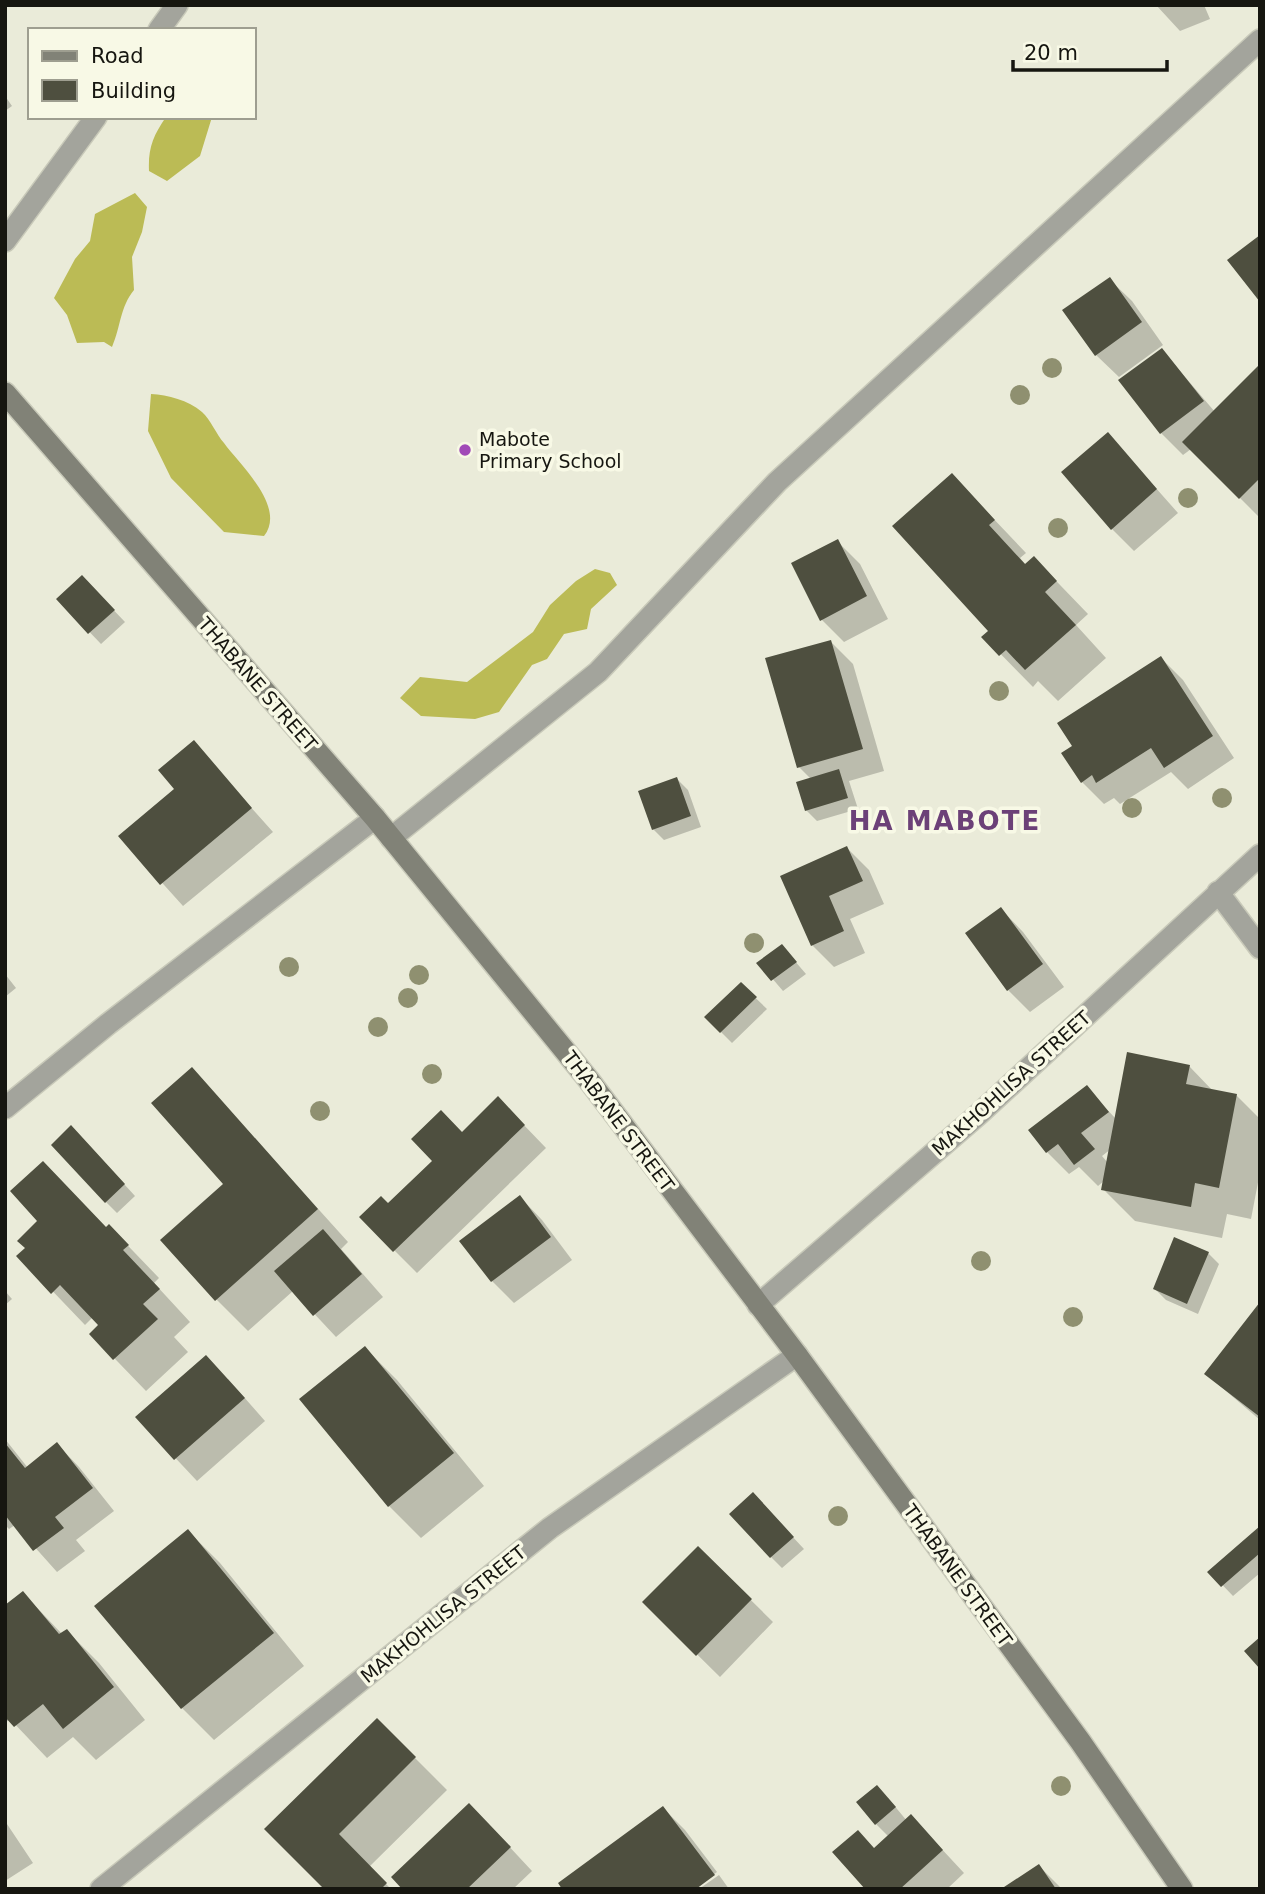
<svg xmlns="http://www.w3.org/2000/svg" width="1265" height="1894" viewBox="0 0 1265 1894" font-family="'DejaVu Sans',sans-serif">
  <rect width="100%" height="100%" fill="#eaebd9"/>
  <!-- forest -->
  <path fill="#bb5" d="M166 117H212L200 156 167 181 149 171C148 148 153 136 166 117Z
    M135 193 147 207 142 232 132 257 134 290C120 307 121 326 112 347L104 342 77 343 67 315 54 298 75 259 90 241 95 214Z
    M151 394C168 395 188 400 202 412 211 420 216 434 224 443 239 464 287 507 264 536L224 532 171 478 148 431Z
    M595 569 610 573 617 585 591 609 587 629 564 634 547 659 532 665 499 712 475 719 421 716 400 698 420 677 467 682 533 632 550 605 576 581Z"/>
  <!-- shadow -->
  <path fill="#0003" fill-rule="evenodd" d="M1156 5H1204L1210 19 1180 31Z
    M5 96 12 106 5 111Z
    M1109 279 1132 301 1163 345 1119 377 1096 355Z
    M1162 350 1215 412 1260 367V518L1191 449 1183 455 1161 433Z
    M1108 434 1178 513 1134 551 1112 529Z
    M952 475 1026 553 1020 558 1026 565 1034 558 1088 614 1076 625 1106 658 1058 701 1038 681 1033 687 984 637 990 631Z
    M837 541 860 564 888 619 844 642 822 620Z
    M82 577 125 622 101 644 58 599Z
    M831 642 853 664 884 771 849 781 858 809 817 821 806 810 811 779 799 767Z
    M1161 658 1183 680 1234 758 1188 789 1171 772 1120 804 1114 798 1104 804 1082 782 1074 746Z
    M193 742 273 832 183 906 120 836 177 789Z
    M677 779 688 790 701 827 664 840 653 829Z
    M847 848 869 870 884 904 850 919 865 953 834 967 812 945 782 876Z
    M1001 909 1023 932 1064 987 1030 1012 1008 990Z
    M782 946 806 974 783 991 759 963Z
    M5 974 16 988 5 997Z
    M741 984 767 1009 732 1043 706 1017Z
    M1189 1066 1213 1091 1236 1095 1260 1119V1172L1251 1219 1227 1214 1222 1238 1135 1221 1103 1189 1105 1180 1098 1186 1079 1167 1069 1174 1047 1152 1086 1087 1116 1119ZM1111 1149 1108 1163 1102 1156Z
    M192 1069 348 1242 341 1249 383 1297 336 1337 293 1291 248 1331 216 1299 225 1184Z
    M520 1121 546 1148 417 1273 361 1217 388 1206 462 1134Z
    M82 1138 135 1196 117 1213 106 1202Z
    M520 1197 542 1220 572 1260 514 1303 492 1281 462 1241Z
    M109 1226 159 1278 154 1283 190 1322 174 1337 188 1352 146 1391 91 1334 101 1325 93 1317 85 1325 19 1256Z
    M1208 1253 1219 1264 1198 1314 1166 1300 1155 1289Z
    M5 1291 12 1299 5 1305Z
    M1260 1305V1420L1206 1374Z
    M365 1348 397 1380 484 1486 421 1538 389 1506Z
    M228 1379 265 1421 197 1481 137 1417Z
    M5 1439 28 1468 57 1444 79 1467 114 1511 76 1540 85 1551 57 1572 15 1525 9 1529 5 1525Z
    M764 1506 804 1549 782 1568 771 1557Z
    M1260 1528V1573L1233 1596 1210 1572Z
    M188 1531 220 1563 304 1666 214 1740 182 1708 97 1607Z
    M698 1548 773 1622 720 1677 644 1602Z
    M23 1593 62 1634 67 1631 99 1663 145 1720 96 1760 73 1737 47 1758 10 1719 5 1723V1607Z
    M377 1720 447 1790 369 1867 391 1889H326L267 1829Z
    M888 1798 907 1821 911 1816 964 1873 947 1889H867L875 1849 889 1837 876 1824Z
    M663 1808 685 1830 717 1872 694 1889Z
    M5 1821 33 1863 5 1881Z
    M491 1827 532 1871 513 1889H404Z
    M1039 1866 1062 1889H1004Z
    M719 1875 729 1889H699Z"/>
  <!-- building -->
  <path fill="#4e4f3f" d="M1260 235V302L1227 260Z
    M1110 277 1142 322 1095 356 1062 310Z
    M1162 348 1204 401 1160 434 1118 380Z
    M1260 364V478L1239 499 1182 442Z
    M1108 432 1157 489 1111 530 1061 472Z
    M952 473 995 520 989 525 1025 564 1034 556 1057 581 1045 592 1076 625 1025 670 1006 650 999 656 981 637 988 631 892 526Z
    M838 539 867 596 820 621 791 563Z
    M82 575 115 610 88 634 56 599Z
    M831 640 863 749 797 768 765 658Z
    M1161 656 1213 736 1164 768 1151 748 1096 783 1092 775 1081 783 1061 753 1072 746 1057 723Z
    M194 740 252 808 160 885 118 836 174 789 158 770Z
    M839 769 848 798 805 811 796 782Z
    M677 777 691 816 652 830 638 791Z
    M847 846 863 881 829 896 844 931 811 946 780 876Z
    M1001 907 1043 964 1007 991 965 933Z
    M782 944 797 962 771 981 756 963Z
    M741 982 757 997 720 1033 704 1017Z
    M1127 1052 1190 1065 1186 1084 1237 1094 1219 1188 1195 1183 1191 1207 1101 1190Z
    M192 1067 318 1209 215 1301 160 1240 223 1184 151 1103Z
    M1087 1085 1109 1112 1081 1133 1095 1149 1074 1165 1058 1144 1046 1153 1028 1130Z
    M498 1096 525 1125 393 1252 359 1217 381 1196 388 1203 432 1161 411 1139 441 1110 462 1132Z
    M71 1125 125 1184 105 1203 51 1145Z
    M43 1161 106 1227 109 1224 129 1245 123 1250 160 1289 143 1304 158 1319 113 1360 89 1334 98 1325 60 1285 51 1294 16 1256 25 1248 17 1241 37 1221 10 1191Z
    M520 1195 551 1237 491 1282 459 1241Z
    M323 1229 362 1274 313 1316 274 1271Z
    M1174 1237 1209 1252 1187 1304 1153 1289Z
    M1260 1302V1417L1204 1374Z
    M365 1346 454 1453 388 1507 299 1399Z
    M206 1355 245 1398 174 1460 135 1417Z
    M57 1442 93 1488 55 1517 64 1528 33 1551 5 1515V1443L25 1468Z
    M753 1492 794 1537 770 1558 729 1514Z
    M1260 1526V1553L1221 1587 1207 1572Z
    M188 1529 274 1633 181 1709 94 1606Z
    M698 1546 752 1599 696 1656 642 1602Z
    M23 1591 59 1634 67 1629 114 1687 63 1729 43 1704 14 1727 5 1717V1605Z
    M1260 1637V1669L1244 1651Z
    M377 1718 416 1757 339 1834 387 1883 381 1889H324L264 1829Z
    M877 1785 896 1807 875 1825 856 1802Z
    M469 1803 511 1847 467 1889H402L391 1877Z
    M663 1806 715 1875 696 1889H562L558 1883Z
    M911 1814 943 1850 900 1889H865L832 1852 858 1830 874 1848Z
    M1039 1864 1056 1889H1001Z"/>
  <g fill="none" stroke-linecap="round" stroke-linejoin="round">
    <!-- street casing -->
    <g stroke="#c8c9b9" stroke-width="24">
      <path id="street" d="M159 30 177 5
        M5 241 96 117
        M391 838 598 672 777 482 1260 40
        M1218 892 1260 948
        M5 1108 108 1024 375 818
        M758 1305 979 1114 1260 855
        M101 1889 550 1528 797 1355"/>
    </g>
    <!-- secondary casing -->
    <g stroke="#c8c9b9" stroke-width="24">
      <path id="secondary" d="M5 393 375 818 588 1079 797 1355 1080 1741 1182 1889"/>
    </g>
    <!-- street -->
    <use href="#street" stroke="#a3a49c" stroke-width="21"/>
    <!-- secondary -->
    <use href="#secondary" stroke="#818277" stroke-width="21"/>
  </g>
  <!-- trees -->
  <g fill="#8f9070">
    <circle cx="1052" cy="368" r="10"/>
    <circle cx="1020" cy="395" r="10"/>
    <circle cx="1188" cy="498" r="10"/>
    <circle cx="1058" cy="528" r="10"/>
    <circle cx="999" cy="691" r="10"/>
    <circle cx="1222" cy="798" r="10"/>
    <circle cx="1132" cy="808" r="10"/>
    <circle cx="754" cy="943" r="10"/>
    <circle cx="289" cy="967" r="10"/>
    <circle cx="419" cy="975" r="10"/>
    <circle cx="408" cy="998" r="10"/>
    <circle cx="378" cy="1027" r="10"/>
    <circle cx="432" cy="1074" r="10"/>
    <circle cx="320" cy="1111" r="10"/>
    <circle cx="981" cy="1261" r="10"/>
    <circle cx="1073" cy="1317" r="10"/>
    <circle cx="838" cy="1516" r="10"/>
    <circle cx="1061" cy="1786" r="10"/>
  </g>
  <!-- markers -->
  <circle fill="#a14ab7" stroke="#f8f9e6" stroke-width="2.5" cx="465" cy="450" r="7"/>
  <g text-anchor="middle" stroke-width="7" stroke-linejoin="round" paint-order="stroke">
    <!-- poi labels -->
    <g font-size="19" fill="#161610" stroke="#f8f9e6" text-anchor="start">
      <text x="479" y="446">Mabote<tspan x="479" dy="22">Primary School</tspan></text>
    </g>
    <!-- street labels -->
    <g font-size="19" fill="#161610" stroke="#f8f9e6">
      <text transform="translate(258 684) rotate(49)" y="7">THABANE STREET</text>
      <text transform="translate(1011 1083) rotate(-42)" y="7">MAKHOHLISA STREET</text>
      <text transform="translate(619 1121) rotate(53)" y="7">THABANE STREET</text>
      <text transform="translate(958 1575) rotate(54)" y="7">THABANE STREET</text>
      <text transform="translate(443 1614) rotate(-39)" y="7">MAKHOHLISA STREET</text>
    </g>
    <!-- district labels -->
    <g font-size="26" font-weight="bold" letter-spacing="2" fill="#6c4178" stroke="#f8f9e6">
      <text x="945" y="830">HA MABOTE</text>
    </g>
  </g>
  <!-- border -->
  <rect width="1265" height="1894" fill="none" stroke="#161610" stroke-width="14"/>
  <!-- legend -->
  <rect x="28" y="28" width="228" height="91" fill="#f8f9e6" stroke="#9e9e90" stroke-width="2"/>
  <rect x="42" y="51" width="35" height="10" fill="#818277" stroke="#9e9e90" stroke-width="2"/>
  <text x="91" y="63" font-size="21" fill="#161610">Road</text>
  <rect x="42" y="80" width="35" height="21" fill="#4e4f3f" stroke="#9e9e90" stroke-width="2"/>
  <text x="91" y="98" font-size="21" fill="#161610">Building</text>
  <!-- scale -->
  <path d="M1013 60v10h154v-10" fill="none" stroke="#161610" stroke-width="3.5"/>
  <text x="1024" y="60" font-size="21" fill="#161610" stroke="#f8f9e6" stroke-width="5" paint-order="stroke">20 m</text>
</svg>
